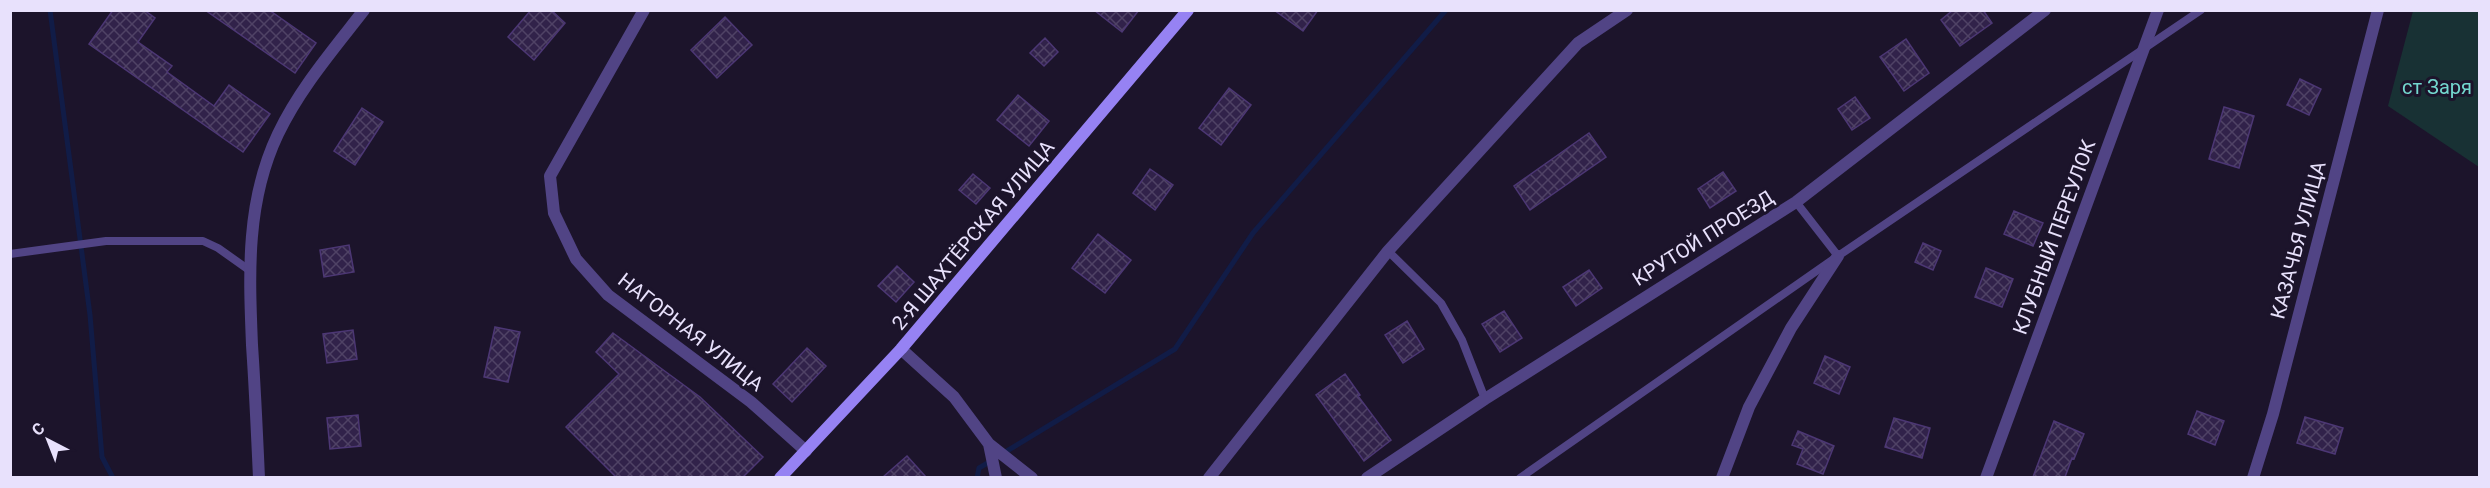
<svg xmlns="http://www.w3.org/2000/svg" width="2490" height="488" viewBox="0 0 2490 488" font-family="Roboto,sans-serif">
  <defs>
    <pattern id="building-cross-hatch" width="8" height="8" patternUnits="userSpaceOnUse" patternTransform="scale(1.5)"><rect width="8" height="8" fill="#31224a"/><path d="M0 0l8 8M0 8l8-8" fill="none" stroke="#4f4265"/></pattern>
  </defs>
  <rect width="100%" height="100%" fill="#1c142b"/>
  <!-- green -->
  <path fill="#183134" d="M2413 11H2479V167L2388 106Z"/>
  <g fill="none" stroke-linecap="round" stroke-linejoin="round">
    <!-- stream -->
    <path stroke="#111c47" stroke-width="5" d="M50 10 90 315 102 457 113 478
      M1002 454 1175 349 1253 233 1446 10
      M977 478 979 468 991 461"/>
  </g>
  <!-- building -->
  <path fill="url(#building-cross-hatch)" stroke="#4c3774" stroke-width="1.5" d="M113 10H144L155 18 138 42 172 66 167 72 214 106 229 85 270 114 243 152 89 44Z
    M205 10H269L316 43 295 73Z
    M531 10H551L565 23 534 60 508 37Z
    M1094 10H1139L1122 32Z
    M1274 10H1318L1303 31Z
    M1953 10H1983L1992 23 1960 46 1941 20Z
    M725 17 752 45 717 78 691 50Z
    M1045 38 1058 52 1044 66 1030 53Z
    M1906 39 1929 73 1904 91 1880 57Z
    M2300 79 2321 89 2309 115 2287 105Z
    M1229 88 1251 105 1221 145 1199 128Z
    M1018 95 1049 121 1029 146 997 120Z
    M1855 97 1870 118 1852 130 1838 109Z
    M2224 107 2254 116 2239 168 2209 159Z
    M362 108 383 122 355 165 334 151Z
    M1589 133 1606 157 1530 210 1514 186Z
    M1150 169 1173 185 1155 210 1133 193Z
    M1723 172 1736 191 1710 208 1698 189Z
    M973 174 990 188 976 204 959 190Z
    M2014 211 2043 223 2033 246 2004 234Z
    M1098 234 1131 260 1105 293 1072 268Z
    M1923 243 1941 251 1933 270 1915 262Z
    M349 245 354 272 324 277 320 250Z
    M897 266 914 282 896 302 878 286Z
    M1986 268 2013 279 2002 307 1975 297Z
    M1589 270 1602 288 1576 306 1563 287Z
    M1504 311 1522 338 1500 352 1482 324Z
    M1407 321 1424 349 1403 363 1385 335Z
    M495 327 520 332 508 382 484 377Z
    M353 330 357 359 327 363 323 334Z
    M613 333 700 397 763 457 743 477H616L566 427 619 374 596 352Z
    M807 348 826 366 792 402 773 384Z
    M1825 356 1850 367 1839 394 1814 383Z
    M1345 374 1360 395 1358 396 1391 440 1364 461 1316 395Z
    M2197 411 2224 421 2215 445 2188 434Z
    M358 415 361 446 330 449 327 418Z
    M2305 417 2343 428 2335 454 2297 443Z
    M1894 418 1930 428 1922 458 1885 447Z
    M2054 421 2084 434 2074 459 2072 458 2065 477H2033Z
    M1798 431 1834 446 1823 474 1797 464 1803 449 1792 445Z
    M907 456 926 477H883Z"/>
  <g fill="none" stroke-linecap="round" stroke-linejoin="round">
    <!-- service -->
    <path stroke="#514485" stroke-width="8" d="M1388 251 1441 303 1462 340 1485 399
      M10 254 106 241H203L218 248 249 270
      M1838 256 2201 10
      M1520 478 1838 256 1796 202"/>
    <!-- minor -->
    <path stroke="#514485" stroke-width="12" d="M644 10 550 176 554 213 576 259 608 295 751 402 806 451
      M901 349 954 397 989 444 996 478
      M989 444 1032 478
      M1209 478 1388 251 1578 43 1627 10
      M1367 478 1485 399 1796 202 2045 10
      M1722 478 1749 407 1791 328 1838 256
      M1986 478 2158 10
      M2253 478 2273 414 2378 10"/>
    <!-- tertiary -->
    <path stroke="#514485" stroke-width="12" d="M259 478C257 433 255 389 252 345 249 272 246 201 278 134 300 88 333 50 364 10"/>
    <!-- secondary -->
    <path stroke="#9682f3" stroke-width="12" d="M780 478 901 349 1188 10"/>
  </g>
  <g text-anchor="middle" stroke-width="6" stroke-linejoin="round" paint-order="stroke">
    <!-- park labels -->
    <g font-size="20" fill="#73d7ce" stroke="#1c142b">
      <text x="2437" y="94">ст Заря</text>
    </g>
    <!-- street labels -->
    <g font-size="20" fill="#e8e1fc" stroke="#1c142b">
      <text transform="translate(973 235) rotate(-50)" y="7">2-Я ШАХТЁРСКАЯ УЛИЦА</text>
      <text transform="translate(2054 237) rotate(-70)" y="7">КЛУБНЫЙ ПЕРЕУЛОК</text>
      <text transform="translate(1703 238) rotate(-32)" y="7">КРУТОЙ ПРОЕЗД</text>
      <text transform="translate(2298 240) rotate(-75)" y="7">КАЗАЧЬЯ УЛИЦА</text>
      <text transform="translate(691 332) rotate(38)" y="7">НАГОРНАЯ УЛИЦА</text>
    </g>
  </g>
  <!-- border -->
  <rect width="2490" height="488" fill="none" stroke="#e8e1fc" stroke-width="24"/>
  <!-- north arrow -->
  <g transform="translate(48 440) rotate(318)" stroke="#1c142b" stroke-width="4.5" paint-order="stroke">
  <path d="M0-4.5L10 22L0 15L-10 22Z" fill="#e8e1fc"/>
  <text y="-9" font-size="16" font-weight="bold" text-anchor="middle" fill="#e8e1fc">С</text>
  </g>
</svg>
